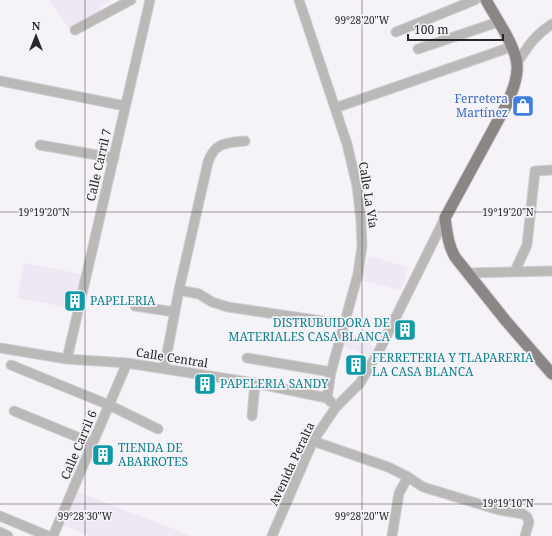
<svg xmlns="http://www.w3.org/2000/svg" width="552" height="536" viewBox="0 0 552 536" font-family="'Noto Serif',serif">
  <rect width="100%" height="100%" fill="#f6f3f8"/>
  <!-- built -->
  <path fill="#efe7f4" d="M49 0H111L99 6 102 13 72 28H69Z
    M369 256 408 267 401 291 362 280Z
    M24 263 82 274 75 309 17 298Z
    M344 333 374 346 369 357 339 344Z
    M73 490 192 536H91L60 524Z"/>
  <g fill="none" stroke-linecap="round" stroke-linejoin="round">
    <!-- minor casing -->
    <g stroke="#d1ced3" stroke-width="11">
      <path id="minor" d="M299 0 347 144 357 186 361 221 362 246 358 274 331 372 327 398
        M75 30 131 0
        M396 32 475 0
        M418 49 498 22
        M517 63C529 45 534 36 552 24
        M0 81 125 106
        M335 108 511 47
        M40 145 114 158
        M515 271 527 245 535 171 552 170
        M467 273 552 271
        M179 290 199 294 212 302 228 307 343 324
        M135 306 175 312
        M0 348 67 359 127 363 255 383 327 398 331 402
        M247 358 331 372
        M67 359 150 0
        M11 365 109 405 158 429
        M164 369 179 290 208 162C215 142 226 143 245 141
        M14 411 92 443
        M252 416 255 383
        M313 441 388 467 408 477 423 487 499 510 523 514 527 517 529 522 525 536
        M0 516 48 536
        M0 532 8 536
        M53 536 127 363
        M272 536 313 441 336 407 360 383 379 351 445 218
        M392 536 399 493 408 477"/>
    </g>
    <!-- major casing -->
    <g stroke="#d1ced3" stroke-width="13">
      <path id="major" d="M486 0C495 17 516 46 517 65 518 78 512 92 507 104L445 218C447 232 448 245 455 257L506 321 552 374"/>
    </g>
    <!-- minor -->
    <use href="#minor" stroke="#bbb8b8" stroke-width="9"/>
    <!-- major -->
    <use href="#major" stroke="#8b8585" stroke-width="11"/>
  </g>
  <!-- ticks -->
  <path fill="none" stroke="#272628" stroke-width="1" stroke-opacity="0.45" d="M85 0V536M362 0V536M0 212H552M0 504H552"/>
  <!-- icons -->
  <defs>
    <g id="shop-square" transform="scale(1.15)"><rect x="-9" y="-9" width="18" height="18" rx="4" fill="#3f7fe0" stroke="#f6f3f8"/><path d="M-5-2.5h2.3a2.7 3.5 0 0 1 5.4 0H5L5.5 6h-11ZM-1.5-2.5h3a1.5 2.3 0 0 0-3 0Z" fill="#fff"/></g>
    <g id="building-square" transform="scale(1.15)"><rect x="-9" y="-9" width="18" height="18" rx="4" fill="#0f9aa8" stroke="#f6f3f8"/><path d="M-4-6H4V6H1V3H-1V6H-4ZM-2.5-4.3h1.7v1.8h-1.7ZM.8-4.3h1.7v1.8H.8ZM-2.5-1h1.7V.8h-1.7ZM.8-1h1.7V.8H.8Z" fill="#fff"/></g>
  </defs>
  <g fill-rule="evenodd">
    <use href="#shop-square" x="523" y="106"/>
    <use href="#building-square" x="75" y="301"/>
    <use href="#building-square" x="405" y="330"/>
    <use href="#building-square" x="356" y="365"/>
    <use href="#building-square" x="205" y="384"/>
    <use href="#building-square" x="103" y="455"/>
  </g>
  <g text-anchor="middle" stroke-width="3.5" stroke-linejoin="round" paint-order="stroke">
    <!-- shop labels -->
    <g font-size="12" fill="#366cbe" stroke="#f6f3f8" text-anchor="end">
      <text x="508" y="103">Ferretera<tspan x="508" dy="14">Martínez</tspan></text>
    </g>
    <!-- street labels -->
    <g font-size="12" fill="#272628" stroke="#f6f3f8">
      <text transform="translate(99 165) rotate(-77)" y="4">Calle Carril 7</text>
      <text transform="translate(368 195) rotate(81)" y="4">Calle La Vía</text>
      <text transform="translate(172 358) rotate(9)" y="4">Calle Central</text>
      <text transform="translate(79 445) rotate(-67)" y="4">Calle Carril 6</text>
      <text transform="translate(292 464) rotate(-65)" y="4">Avenida Peralta</text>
    </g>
    <!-- culture labels -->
    <g font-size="12" fill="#0d838f" stroke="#f6f3f8" text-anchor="start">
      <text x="90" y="305">PAPELERIA</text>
      <text x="390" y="327" text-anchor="end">DISTRUBUIDORA DE<tspan x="390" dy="14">MATERIALES CASA BLANCA</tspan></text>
      <text x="372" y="362">FERRETERIA Y TLAPARERIA<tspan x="372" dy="14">LA CASA BLANCA</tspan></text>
      <text x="220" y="388">PAPELERIA SANDY</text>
      <text x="118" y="452">TIENDA DE<tspan x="118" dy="14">ABARROTES</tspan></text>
    </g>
  </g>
  <g font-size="10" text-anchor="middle" fill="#272628" stroke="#f6f3f8" stroke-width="3.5" stroke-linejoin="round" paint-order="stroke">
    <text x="362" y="24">99°28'20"W</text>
    <text x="44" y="216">19°19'20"N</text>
    <text x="508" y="216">19°19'20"N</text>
    <text x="508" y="507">19°19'10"N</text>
    <text x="85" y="520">99°28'30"W</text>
    <text x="362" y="520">99°28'20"W</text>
  </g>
  <!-- north arrow -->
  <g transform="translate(36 36)" stroke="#f6f3f8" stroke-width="3" paint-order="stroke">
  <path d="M0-3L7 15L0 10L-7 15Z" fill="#272628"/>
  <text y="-6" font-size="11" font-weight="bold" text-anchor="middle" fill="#272628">N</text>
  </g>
  <!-- scale -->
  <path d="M408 34v6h95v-6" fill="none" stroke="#272628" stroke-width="2"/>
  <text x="414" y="34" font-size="12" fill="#272628" stroke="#f6f3f8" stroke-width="3" paint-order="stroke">100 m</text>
</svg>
